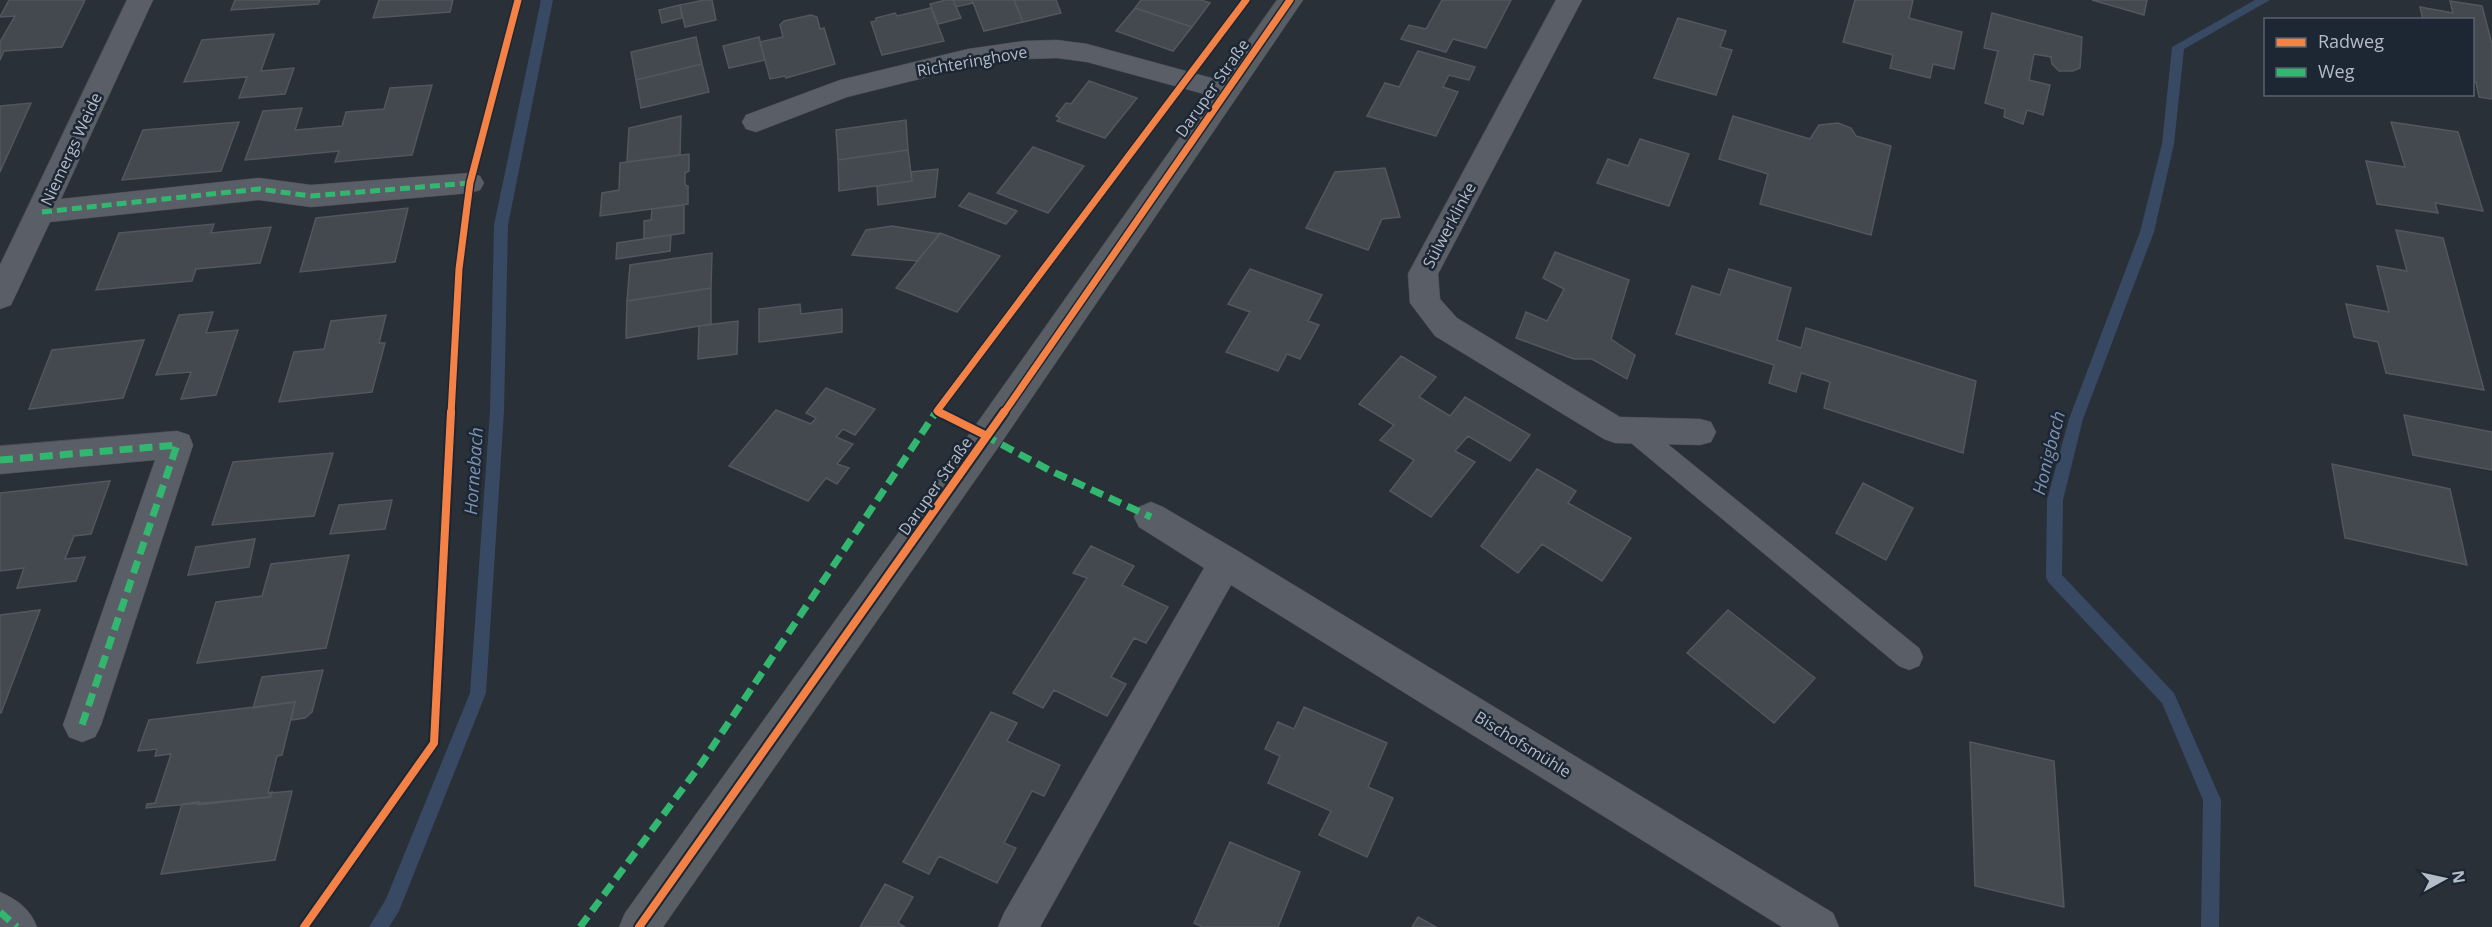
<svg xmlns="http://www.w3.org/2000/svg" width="2492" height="927" viewBox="0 0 2492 927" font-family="'Open Sans',sans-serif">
  <rect width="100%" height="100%" fill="#2a3038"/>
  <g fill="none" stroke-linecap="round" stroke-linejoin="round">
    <!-- stream -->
    <path fill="#384963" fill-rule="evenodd" d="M541 0H553L508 225 504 411 486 693 399 911 389 927H369L386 899 470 693 490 411 494 225Z
      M2255 0H2270L2184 49 2174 144 2154 232 2083 419 2063 500 2062 575 2174 693 2221 800 2219 927H2201L2203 800 2162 703 2048 582 2046 577 2047 500 2069 419 2140 232 2162 144 2172 47Z"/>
  </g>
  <!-- building -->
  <path fill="#444950" stroke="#52575f" stroke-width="1.5" d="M9 0H85L62 47 4 51 0 60V42L15 16 0 17Z
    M235 0H320L318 4 231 10Z
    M379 0H453L450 12 373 18Z
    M704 0H712L716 20 685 27 680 5Z
    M946 0H953L961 18 938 24 930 4Z
    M953 0H972L973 3 956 7Z
    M972 0H1014L1023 22 984 31Z
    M1014 0H1056L1061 13 1023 22Z
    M1141 0H1201L1210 3 1192 27 1135 8Z
    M1442 0H1511L1486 48 1453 39 1446 52 1401 39 1409 25 1426 29Z
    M1855 0H1913L1909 18 1962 32 1954 69 1933 64 1930 78 1890 68 1893 55 1843 42Z
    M2092 0H2147L2144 15Z
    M2450 1 2482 6 2492 44V99L2479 97 2476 82H2472V20H2423L2420 7 2453 13Z
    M680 5 682 18 662 23 659 10Z
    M931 8 944 41 882 55 871 22 876 21V18L895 13 897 16Z
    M1135 8 1192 27 1173 51 1116 31Z
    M1992 13 2082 37 2080 68 2073 71H2059L2052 64 2051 57 2034 54 2029 80 2050 85 2043 115 2027 110 2023 124 2004 117 2005 109 1985 103 1998 51 1984 48Z
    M811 15 817 17 820 29 824 28 835 64 786 78 785 76 770 79 760 42 783 37 780 25 784 21Z
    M1678 18 1726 31 1720 47 1732 50 1716 95 1654 78Z
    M274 34 261 71 294 68 285 94 239 98 247 77 184 82 202 40Z
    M696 37 702 64 636 80 631 52Z
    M759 37 765 60 729 68 723 46Z
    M1418 51 1475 67 1469 80 1449 75 1443 87 1458 92 1436 136 1367 116 1385 83 1399 87Z
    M702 64 709 92 641 108 636 80Z
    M1089 81 1137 98 1105 138 1057 121 1060 118 1056 116 1066 103 1071 104Z
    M432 85 412 155 335 162 339 151 245 160 263 111 302 108 295 130 342 126 346 112 384 109 390 88Z
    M31 103 0 172V106Z
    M681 116 680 155 627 162 629 128Z
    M1733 116 1810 139 1819 125 1838 123 1851 128 1856 136 1891 146 1871 235 1760 204 1768 174 1719 159Z
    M906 120 908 150 838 160 836 130Z
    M239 122 221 171 122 180 143 130Z
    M2391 122 2458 132 2483 211 2435 203 2438 213 2377 204 2366 161 2405 167Z
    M1640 139 1689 154 1669 206 1597 183 1608 159 1628 166Z
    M1033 147 1084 166 1048 213 997 193Z
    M908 150 912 181 839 191 838 160Z
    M689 154V171L685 173V185L688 186V204L600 216 602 193 619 190 620 163Z
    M1385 168 1400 217 1382 219 1368 250 1306 228 1335 172Z
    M938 169 935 197 878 205 877 186 912 181 911 172Z
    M969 193 1017 211 1006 224 959 206Z
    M684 205V233L644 239V221L651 220 652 209Z
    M408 208 395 262 300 272 316 218Z
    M214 224 211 233 271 227 260 263 196 269 192 281 96 290 119 233Z
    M892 226 940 234 917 261 852 255 866 230Z
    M2396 230 2443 238 2484 390 2386 373 2378 342 2354 337 2346 304 2389 312 2377 266 2407 271Z
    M940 233 1000 256 957 312 896 288Z
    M671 235 670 251 616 259 617 243Z
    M1555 252 1629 280 1611 339 1635 355 1627 379 1592 359H1574L1516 338 1526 312 1547 321 1564 289 1543 278Z
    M712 253 711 288 627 301 630 265Z
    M1250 269 1322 295 1308 321 1319 325 1300 359 1287 354 1278 371 1226 352 1250 312 1228 304Z
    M1729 269 1791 288 1777 340 1801 348 1806 328 1976 381 1963 453 1824 408 1830 382 1801 373 1796 392 1769 383 1774 365 1676 334 1692 286 1720 295Z
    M711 288V324L626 338 627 301Z
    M800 304 801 314 842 309V332L759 342V309Z
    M213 312 206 333 238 330 216 395 181 399 191 372 156 375 179 315Z
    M386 315 379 343H385L372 392 279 402 294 352 324 349 331 321Z
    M738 321 737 354 698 359 699 326Z
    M144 340 123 398 29 409 52 350Z
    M1401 356 1436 377 1419 397 1450 416 1465 397 1530 435 1510 461 1468 436 1455 451 1475 462 1431 517 1390 491 1414 460 1380 440 1394 425 1359 404Z
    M826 388 875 409 855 435 843 429 836 437 853 444 837 464 849 468 837 484 826 478 808 501 729 466 776 410 811 424 816 418 806 413Z
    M2404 415 2492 432V470L2413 455Z
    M333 453 314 516 212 525 233 462Z
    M2332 464 2450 489 2467 565 2345 538Z
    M1537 469 1576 491 1568 503 1631 538 1602 581 1542 544 1518 573 1481 546Z
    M110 481 91 534 74 536 65 559 85 557 76 581 17 588 24 568 0 571V493Z
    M1863 483 1913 508 1886 560 1836 533Z
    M392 500 385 529 330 534 339 505Z
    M255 539 249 567 188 575 196 547Z
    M1091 546 1134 566 1122 585 1168 607 1146 643 1134 638 1111 677 1126 684 1107 716 1054 690 1043 708 1013 693 1087 578 1073 573Z
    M349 555 326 648 197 663 216 602 262 596 271 564Z
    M40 610 1 713H0V615Z
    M1728 610 1815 678 1774 723 1687 653Z
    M323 670 312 712 305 718 291 720 295 702 253 708 262 677Z
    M295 702 282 755 277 756 268 793 272 792 270 797 146 808 147 804 155 803 171 754 155 756 157 749 138 751 149 720Z
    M1304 707 1387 743 1368 787 1393 798 1367 857 1319 835 1331 811 1268 783 1280 756 1265 749 1278 722 1294 729Z
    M991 712 1017 723 1007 741 1060 765 1044 796 1032 791 1004 843 1016 848 997 883 939 856 929 874 903 862Z
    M1970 742 2054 761 2064 907 1975 886Z
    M292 791 275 860 161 874 182 804 199 802 198 805 270 797 271 793Z
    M1230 842 1300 872 1278 927H1203L1194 923Z
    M885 884 913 897 898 923 905 927H860Z
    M1418 917 1436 927H1412Z"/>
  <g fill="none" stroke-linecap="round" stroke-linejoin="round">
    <!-- lane casing -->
    <g stroke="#484c53" stroke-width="1">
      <path id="lane" d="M1634 421 1643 424 1919 648 1923 657 1919 666 1909 670 1899 666 1625 438 1621 431 1625 424Z"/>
    </g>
    <!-- street casing -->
    <g stroke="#484c53" stroke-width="1">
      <path id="street" d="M127 0H153L61 199 259 178 311 185 470 173 480 176 484 183 480 190 470 193 311 207 259 200 50 222 11 305 0 309V265Z
        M1556 0H1582L1438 274 1440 299 1457 318 1620 417 1700 419 1711 422 1716 432 1711 442 1700 445 1615 443 1604 439 1435 336 1410 303 1408 274Z
        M1057 40 1087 44 1226 82 1236 84 1240 91 1236 98 1226 100 1087 62 1057 58 1024 59 968 67 847 97 756 132 746 129 742 122 746 115 840 80 968 49 1024 41Z
        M177 431 189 435 193 445 101 725 95 737 82 742 69 737 63 725 155 460 0 474V446Z
        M1151 502 1163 507 1238 551 1833 913 1839 927H1782L1231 585 1040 927H998L1004 913 1204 568 1139 527 1134 517 1139 507Z
        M0 892C18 900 30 909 37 927H0Z"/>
    </g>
    <!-- secondary casing -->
    <g stroke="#484c53" stroke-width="1">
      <path id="secondary" d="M1277 0H1303L999 446 663 927H619L625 913 975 426Z"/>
    </g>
    <!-- lane -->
    <use href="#lane" fill="#5a5e66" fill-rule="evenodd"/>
    <!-- street -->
    <use href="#street" fill="#5a5e66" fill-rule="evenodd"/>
    <!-- secondary -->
    <use href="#secondary" fill="#595d64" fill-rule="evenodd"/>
    <!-- quiet-far1 -->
    <path stroke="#33b770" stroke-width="5" stroke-dasharray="10 5" stroke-linecap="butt" d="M42 212 259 189 311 196 470 183
      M935 414 937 411"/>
    <!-- quiet -->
    <path stroke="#33b770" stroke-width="7" stroke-dasharray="13 7" stroke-linecap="butt" d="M984 435 1049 470 1151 517
      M0 460 177 445 82 725
      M0 912 17 927
      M580 927 701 764 936 412"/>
    <!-- cycleway-far1 casing -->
    <g stroke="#1d2633" stroke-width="10">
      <path id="cycleway-far1" d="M451 414 459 269 470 183 518 0
        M942 414 937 411 1246 0
        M1003 414 1290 0"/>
    </g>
    <!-- cycleway casing -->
    <g stroke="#1d2633" stroke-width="12">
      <path id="cycleway" d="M939 412 987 436
        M304 927 434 743 451 412
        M639 927 1004 412"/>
    </g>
    <!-- cycleway-far1 -->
    <use href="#cycleway-far1" stroke="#f48246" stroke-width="7"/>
    <!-- cycleway -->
    <use href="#cycleway" stroke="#f48246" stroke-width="8"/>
  </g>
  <g text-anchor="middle" stroke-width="5" stroke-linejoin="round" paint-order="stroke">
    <!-- street labels -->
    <g font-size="16" fill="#b4bcc9" stroke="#1d2633">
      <text transform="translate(972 61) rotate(-10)" y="6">Richteringhove</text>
      <text transform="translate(1212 88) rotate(-55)" y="6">Daruper Straße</text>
      <text transform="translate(71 149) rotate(-65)" y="6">Niemergs Weide</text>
      <text transform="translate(1449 225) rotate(-62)" y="6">Sülwerklinke</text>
      <text transform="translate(935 486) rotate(-55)" y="6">Daruper Straße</text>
      <text transform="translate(1523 744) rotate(32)" y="6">Bischofsmühle</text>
    </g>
    <!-- water labels -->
    <g font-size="18" font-style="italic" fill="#7c92b1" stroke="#1d2633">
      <text transform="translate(2049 453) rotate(-76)" y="6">Honigbach</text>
      <text transform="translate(474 471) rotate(-86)" y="6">Hornebach</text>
    </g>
  </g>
  <!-- legend -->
  <rect x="2264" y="18" width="210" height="78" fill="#1d2633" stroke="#59626f" stroke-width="1.5"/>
  <rect x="2276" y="38" width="30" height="9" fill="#f48246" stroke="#59626f" stroke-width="1.5"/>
  <text x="2318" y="48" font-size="18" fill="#b4bcc9">Radweg</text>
  <rect x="2276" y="68" width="30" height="9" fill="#33b770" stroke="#59626f" stroke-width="1.5"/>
  <text x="2318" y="78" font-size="18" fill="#b4bcc9">Weg</text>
  <!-- north arrow -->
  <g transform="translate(2444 879) rotate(82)" stroke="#1d2633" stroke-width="4.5" paint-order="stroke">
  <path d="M0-4.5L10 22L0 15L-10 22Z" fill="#b4bcc9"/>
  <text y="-9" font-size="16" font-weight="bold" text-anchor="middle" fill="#b4bcc9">N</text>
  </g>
</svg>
